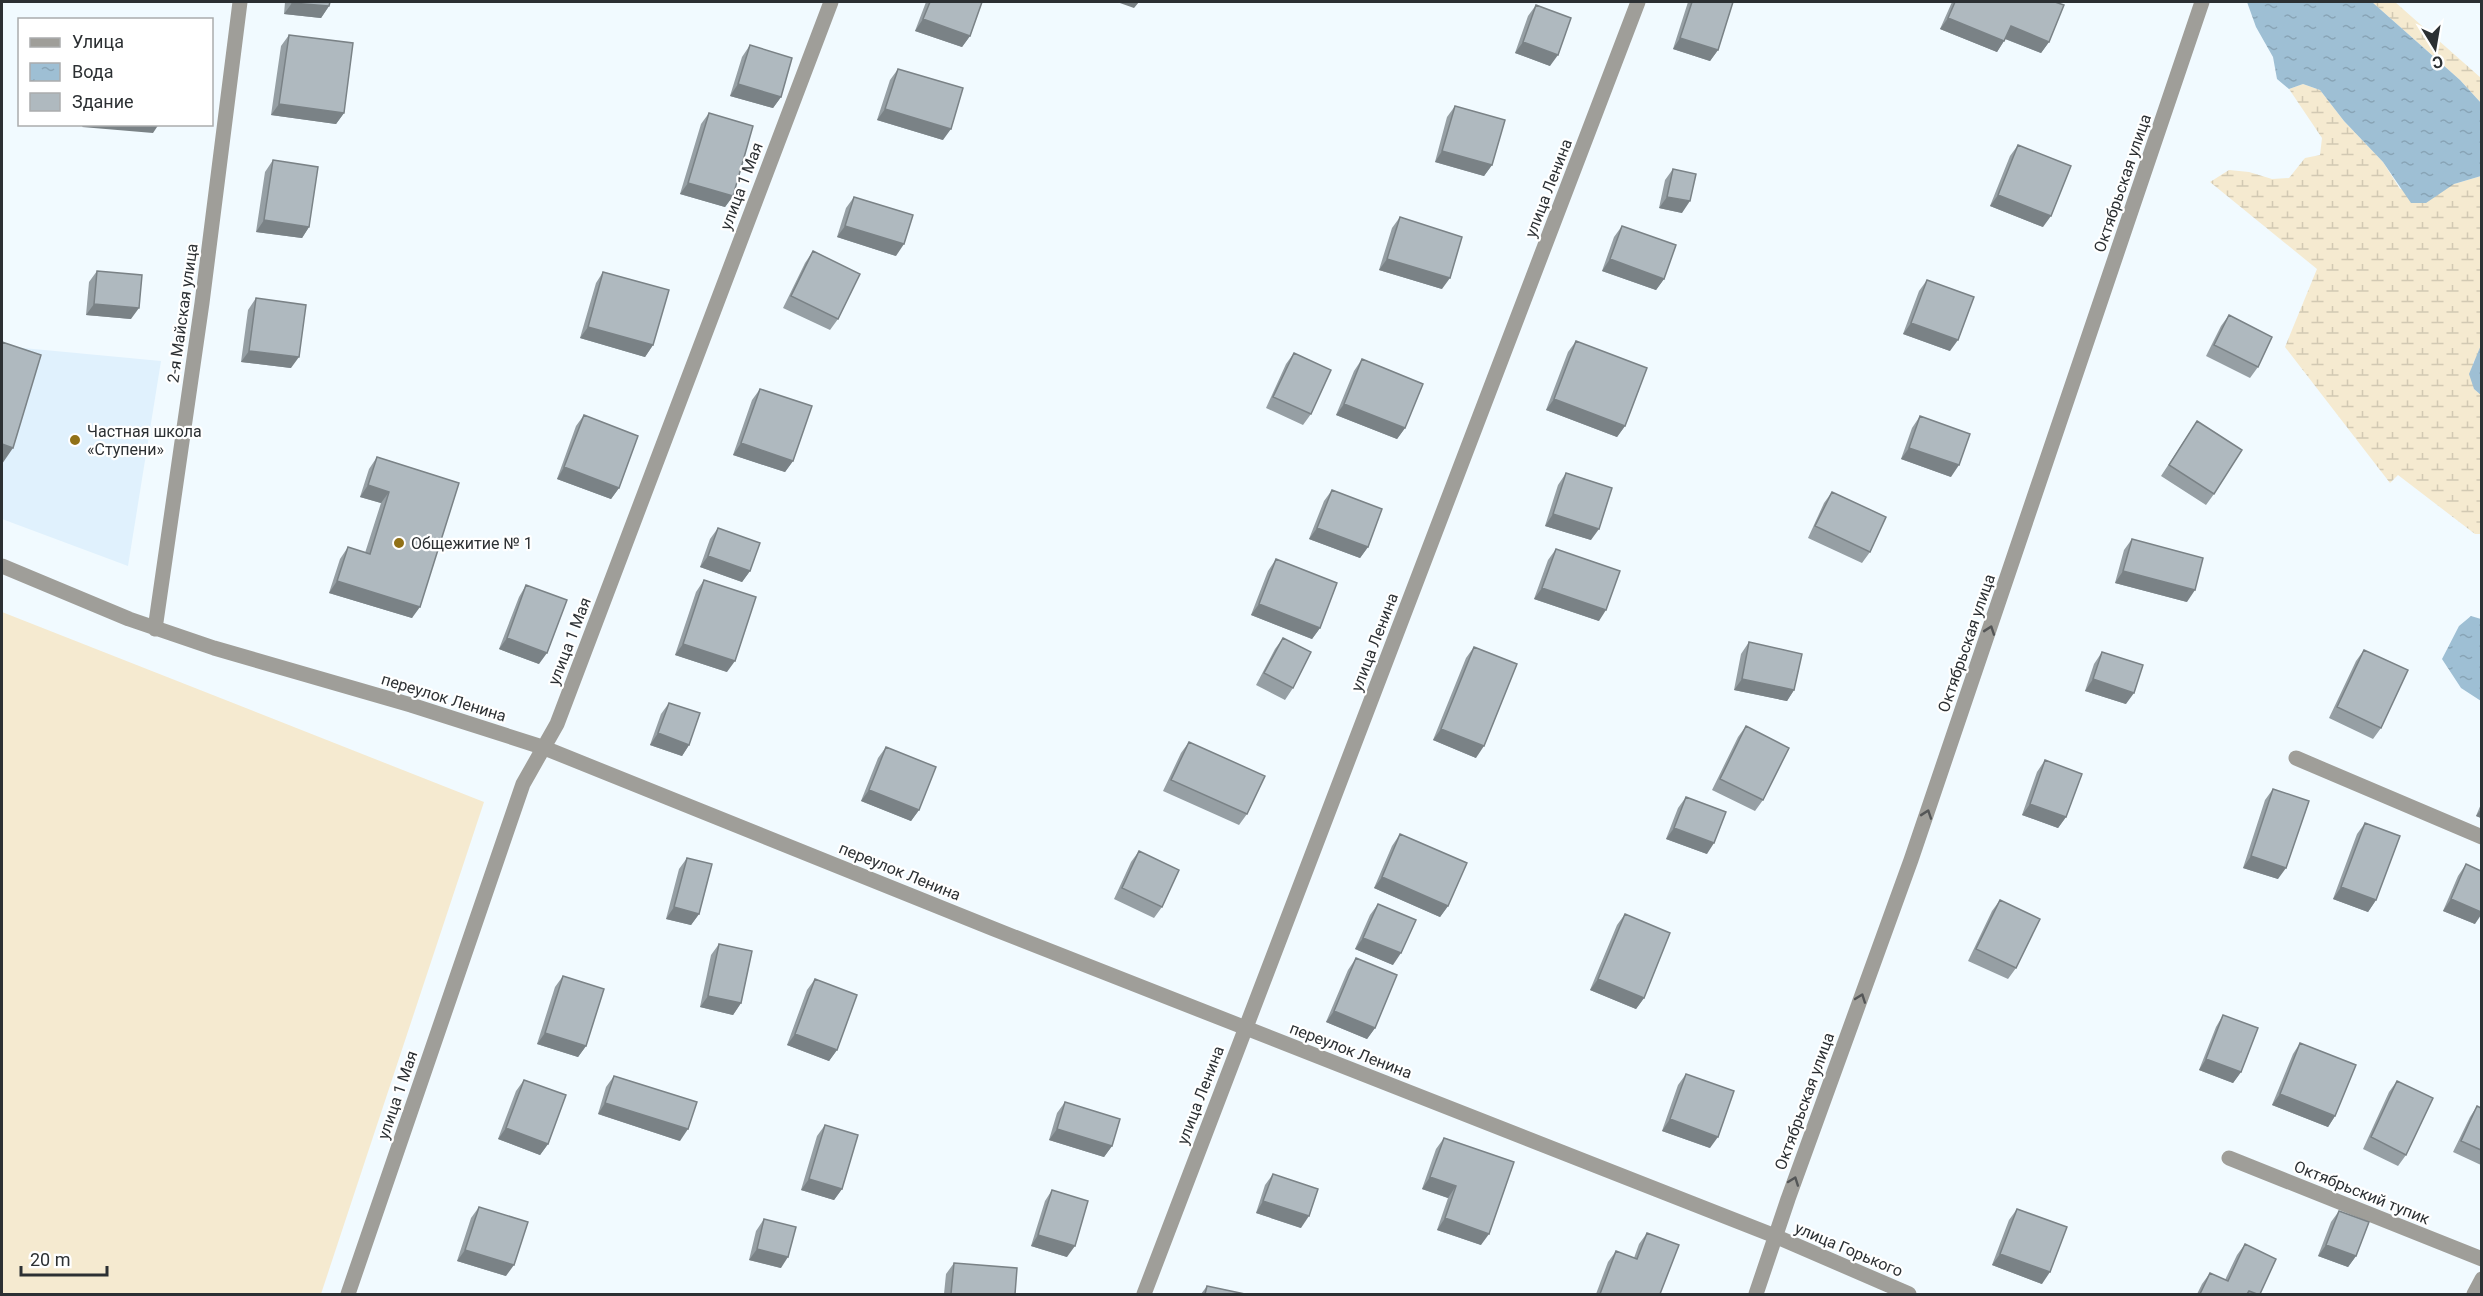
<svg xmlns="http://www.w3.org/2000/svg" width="2483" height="1296" viewBox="0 0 2483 1296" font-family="Roboto,sans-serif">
  <defs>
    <pattern id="wetland-marsh" width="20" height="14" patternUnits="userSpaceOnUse" patternTransform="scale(1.5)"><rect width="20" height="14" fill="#f5ead0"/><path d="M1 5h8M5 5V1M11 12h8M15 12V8" fill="none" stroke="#d2c9b3"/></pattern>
    <pattern id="water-ripples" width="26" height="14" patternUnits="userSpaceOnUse" patternTransform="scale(1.5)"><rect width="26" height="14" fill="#9ebfd4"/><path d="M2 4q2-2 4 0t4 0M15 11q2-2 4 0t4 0" fill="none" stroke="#88a4b6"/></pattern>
  </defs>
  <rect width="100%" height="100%" fill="#f1faff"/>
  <!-- built -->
  <path fill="#e0f1fd" d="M2 346 161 361 128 566 2 519Z"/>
  <!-- grass -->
  <path fill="#f5ead0" d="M2 612 484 802 321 1294H2Z"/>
  <!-- wetland -->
  <path fill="url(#wetland-marsh)" d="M2372 2H2395L2481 78V103L2460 80Z
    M2303 84 2320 90 2344 121 2383 162 2400 189 2454 184 2481 176V350L2473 363 2474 389 2481 395V534H2475L2398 475 2390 483 2285 347 2317 269 2210 182 2229 170 2249 172 2272 179 2289 178 2305 158 2320 155 2322 138 2289 89Z"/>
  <!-- water -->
  <path fill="url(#water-ripples)" d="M2247 2H2372L2460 80 2481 103V176L2454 184 2426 203H2411L2383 162 2344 121 2320 90 2303 84 2289 89 2277 79 2273 57 2256 27Z
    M2481 345 2482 395H2481L2474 389 2469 374Z
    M2471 616 2481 619V701L2461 688 2442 659 2459 626Z"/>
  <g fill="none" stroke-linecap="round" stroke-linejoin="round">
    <!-- minor -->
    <path stroke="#9f9e99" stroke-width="15" d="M2 566 129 619 214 648 411 705 542 747 994 929 1775 1236 1909 1294
      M155 629 202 303 240 2
      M2296 758 2482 837
      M2229 1158 2482 1259
      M348 1294 523 784 557 724 831 2
      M1144 1294 1638 2
      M1756 1294 1788 1199 1911 860 2202 2
      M2474 1294 2482 1279"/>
  </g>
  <!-- wall -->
  <path fill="#969fa4" d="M285 2H330L329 6 321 18 284 14Z
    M926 2H982L970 36 962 47 915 31Z
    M1688 2H1733L1718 50 1710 61 1673 49Z
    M1952 2H2055L2049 42 2041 53 2005 39 1997 52 1940 29Z
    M1536 5 1550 66 1515 53 1528 16Z
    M289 35 344 113 336 124 271 115 281 46Z
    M750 45 781 97 773 108 730 96 742 57Z
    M898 69 943 140 877 120 890 80Z
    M1455 106 1492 165 1484 176 1435 162 1447 117Z
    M709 113 733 196 725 207 680 194 701 124Z
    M2018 145 2043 227 1990 206 2010 156Z
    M273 160 309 227 302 238 256 232 265 172Z
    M1673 169 1682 213 1659 208 1665 180Z
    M854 197 896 256 837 237 846 208Z
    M1400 217 1442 289 1379 270 1392 228Z
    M1622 226 1664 279 1656 290 1602 271 1614 237Z
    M813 251 838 319 830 330 783 308 805 263Z
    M97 271 131 319 86 315 89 282Z
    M603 272 653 345 645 357 580 338 596 283Z
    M1927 280 1950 351 1903 334 1919 291Z
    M256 298 291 368 241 362 248 310Z
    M2229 315 2258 367 2250 378 2206 356 2221 326Z
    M1576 341 1625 426 1617 437 1546 410 1568 352Z
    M1294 353 1311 414 1303 425 1266 408 1286 364Z
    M1362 359 1405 428 1397 439 1336 415 1354 371Z
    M760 389 793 461 785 472 733 455 752 400Z
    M584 415 619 488 611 499 557 479 576 426Z
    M1920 416 1951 477 1901 459 1912 428Z
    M2197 421 2214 494 2206 505 2161 476Z
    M377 457 459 483 412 618 329 593 340 559 348 547 365 553 381 503 360 497 369 469Z
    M1566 473 1591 540 1545 526 1558 485Z
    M1332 490 1368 547 1360 558 1309 539 1324 501Z
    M1832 492 1870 552 1862 563 1808 538 1824 503Z
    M718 528 750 571 742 582 700 567 710 539Z
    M2132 539 2187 602 2115 583 2124 550Z
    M1556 549 1599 621 1534 599 1548 560Z
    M1276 559 1320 628 1312 639 1251 615 1268 571Z
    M704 580 727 672 675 655 696 592Z
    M526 585 539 664 499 649 519 597Z
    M1283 638 1293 688 1285 700 1256 685 1275 649Z
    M1749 642 1794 690 1787 701 1734 690 1741 654Z
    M1474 647 1476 758 1433 740 1466 658Z
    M2364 650 2381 728 2373 739 2329 718 2356 661Z
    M2102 652 2126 704 2085 691 2094 664Z
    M669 703 689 745 682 756 650 745 661 714Z
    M1746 726 1763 800 1755 811 1712 790 1738 737Z
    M1189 742 1247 814 1239 825 1163 791 1181 753Z
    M886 747 919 810 911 821 861 801 878 758Z
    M2045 760 2066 817 2058 828 2022 815 2037 772Z
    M2273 789 2278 879 2243 868 2265 800Z
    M1686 797 1707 854 1666 839 1678 808Z
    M2481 804V818L2476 816Z
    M2365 823 2376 900 2368 912 2333 899 2357 834Z
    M1400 834 1448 906 1440 917 1374 888 1392 846Z
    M1139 851 1162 907 1154 918 1114 899 1131 862Z
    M687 858 699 914 691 925 666 919 679 869Z
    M2466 864 2475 924 2443 911 2458 876Z
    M2000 900 2016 968 2008 979 1968 961 1992 911Z
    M1378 904 1393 965 1355 949 1370 915Z
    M1625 914 1644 998 1636 1009 1590 990 1617 925Z
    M719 944 741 1003 733 1015 700 1007 711 955Z
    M1356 958 1375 1028 1367 1039 1326 1022 1348 970Z
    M563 976 586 1046 578 1057 537 1044 555 987Z
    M815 979 837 1050 829 1061 787 1045 807 990Z
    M2223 1015 2241 1072 2233 1083 2199 1070 2216 1027Z
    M2300 1043 2335 1116 2328 1127 2272 1105 2293 1054Z
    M1686 1074 1710 1148 1662 1131 1678 1085Z
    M614 1076 680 1141 598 1114 606 1087Z
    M524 1080 548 1144 540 1155 498 1139 516 1091Z
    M2397 1081 2406 1155 2398 1166 2363 1149 2389 1092Z
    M1065 1102 1112 1146 1104 1157 1049 1140 1057 1113Z
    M2477 1106 2481 1108V1165L2453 1152 2470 1117Z
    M825 1125 842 1189 834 1200 801 1190 817 1136Z
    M1444 1138 1481 1245 1437 1230 1448 1198 1422 1189 1436 1149Z
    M1273 1174 1301 1228 1256 1213 1265 1185Z
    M1052 1190 1067 1257 1031 1246 1045 1201Z
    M479 1207 506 1276 457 1261 471 1218Z
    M2017 1209 2042 1284 1992 1265 2009 1220Z
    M2339 1211 2356 1256 2348 1267 2318 1256 2331 1222Z
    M764 1219 781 1268 749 1260 756 1231Z
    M1647 1233 1660 1294H1596L1608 1262 1616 1251 1634 1258 1639 1244Z
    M2245 1244 2260 1294H2197L2202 1284 2210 1273 2225 1280 2237 1255Z
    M954 1263 1015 1294H944L946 1274Z
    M1207 1286 1245 1294H1201Z"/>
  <!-- shaded-wall -->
  <path fill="#7a8286" d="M1117 2H1139L1134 8Z
    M292 3 329 6 321 18 284 14Z
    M1948 18 2004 41 1997 52 1940 29Z
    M923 19 970 36 962 47 915 31Z
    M2011 26 2049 42 2041 53 2003 38Z
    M1680 38 1718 50 1710 61 1673 49Z
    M1523 42 1558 55 1550 66 1515 53Z
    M738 84 781 97 773 108 730 96Z
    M279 104 344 113 336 124 271 115Z
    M885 109 951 129 943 140 877 120Z
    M84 124H159L153 133 82 127Z
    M1442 151 1492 165 1484 176 1435 162Z
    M688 183 733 196 725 207 680 194Z
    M1998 195 2051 216 2043 227 1990 206Z
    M1667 197 1690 201 1682 213 1659 208Z
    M264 220 309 227 302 238 256 232Z
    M845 226 904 244 896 256 837 237Z
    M1387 259 1450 278 1442 289 1379 270Z
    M1610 259 1664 279 1656 290 1602 271Z
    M94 304 139 308 131 319 86 315Z
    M1911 323 1958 340 1950 351 1903 334Z
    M588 327 653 345 645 357 580 338Z
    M249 351 299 357 291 368 241 362Z
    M1554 399 1625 426 1617 437 1546 410Z
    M1344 404 1405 428 1397 439 1336 415Z
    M741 443 793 461 785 472 733 455Z
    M2 444 13 448 2 464Z
    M1909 448 1959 465 1951 477 1901 459Z
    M564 467 619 488 611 499 557 479Z
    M368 485 389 492 381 503 360 497Z
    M1553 514 1599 529 1591 540 1545 526Z
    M1317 528 1368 547 1360 558 1309 539Z
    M708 556 750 571 742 582 700 567Z
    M2123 571 2195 590 2187 602 2115 583Z
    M337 581 420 607 412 618 329 593Z
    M1542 588 1606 610 1599 621 1534 599Z
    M1259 604 1320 628 1312 639 1251 615Z
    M507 638 547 653 539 664 499 649Z
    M683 644 735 661 727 672 675 655Z
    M1742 679 1794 690 1787 701 1734 690Z
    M2093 679 2134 693 2126 704 2085 691Z
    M1441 729 1484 746 1476 758 1433 740Z
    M658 733 689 745 682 756 650 745Z
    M869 790 919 810 911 821 861 801Z
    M2030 804 2066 817 2058 828 2022 815Z
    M2481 809V818L2476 816Z
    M1674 828 1714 843 1707 854 1666 839Z
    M2251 856 2286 868 2278 879 2243 868Z
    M1382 877 1448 906 1440 917 1374 888Z
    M2341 887 2376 900 2368 912 2333 899Z
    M2451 899 2481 912V915L2475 924 2443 911Z
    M674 907 699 914 691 925 666 919Z
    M1363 938 1401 953 1393 965 1355 949Z
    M1598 979 1644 998 1636 1009 1590 990Z
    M708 996 741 1003 733 1015 700 1007Z
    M1334 1011 1375 1028 1367 1039 1326 1022Z
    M545 1033 586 1046 578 1057 537 1044Z
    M795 1034 837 1050 829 1061 787 1045Z
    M2206 1059 2241 1072 2233 1083 2199 1070Z
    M2280 1094 2335 1116 2328 1127 2272 1105Z
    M605 1103 688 1129 680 1141 598 1114Z
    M1670 1119 1718 1137 1710 1148 1662 1131Z
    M506 1128 548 1144 540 1155 498 1139Z
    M1057 1129 1112 1146 1104 1157 1049 1140Z
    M1430 1177 1456 1186 1448 1198 1422 1189Z
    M809 1179 842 1189 834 1200 801 1190Z
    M1263 1201 1309 1216 1301 1228 1256 1213Z
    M1445 1218 1489 1234 1481 1245 1437 1230Z
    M1038 1235 1075 1246 1067 1257 1031 1246Z
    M2326 1245 2356 1256 2348 1267 2318 1256Z
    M757 1249 788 1257 781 1268 749 1260Z
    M465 1250 514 1265 506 1276 457 1261Z
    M2000 1254 2050 1272 2042 1284 1992 1265Z"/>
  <!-- building -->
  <path fill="#afb9bf" stroke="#7a8286" stroke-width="1.5" d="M292 2H330L329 6 292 3Z
    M930 2H982L970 36 923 19Z
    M1692 2H1733L1718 50 1680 38Z
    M1955 2H2055L2064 5 2049 42 2011 26 2004 41 1948 18Z
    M1536 5 1571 18 1558 55 1523 42Z
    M289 35 353 43 344 113 279 104Z
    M750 45 792 58 781 97 738 84Z
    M898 69 963 88 951 129 885 109Z
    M1455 106 1505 120 1492 165 1442 151Z
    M709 113 753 126 733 196 688 183Z
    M2018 145 2071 166 2051 216 1998 195Z
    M273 160 318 167 309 227 264 220Z
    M1673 169 1696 174 1690 201 1667 197Z
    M854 197 913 215 904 244 845 226Z
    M1400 217 1462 237 1450 278 1387 259Z
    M1622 226 1676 245 1664 279 1610 259Z
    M813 251 860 274 838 319 791 296Z
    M97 271 142 275 139 308 94 304Z
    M603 272 669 290 653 345 588 327Z
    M1927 280 1974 297 1958 340 1911 323Z
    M256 298 306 305 299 357 249 351Z
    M2229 315 2272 337 2258 367 2214 345Z
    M1576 341 1647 368 1625 426 1554 399Z
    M2 342 41 355 13 448 2 444Z
    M1294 353 1331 370 1311 414 1273 397Z
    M1362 359 1423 384 1405 428 1344 404Z
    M760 389 812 406 793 461 741 443Z
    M584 415 638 436 619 488 564 467Z
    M1920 416 1970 434 1959 465 1909 448Z
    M2197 421 2242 450 2214 494 2169 465Z
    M377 457 459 483 420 607 337 581 348 547 370 554 389 492 368 485Z
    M1566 473 1612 488 1599 529 1553 514Z
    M1332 490 1382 509 1368 547 1317 528Z
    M1832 492 1886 517 1870 552 1815 526Z
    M718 528 760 543 750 571 708 556Z
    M2132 539 2203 558 2195 590 2123 571Z
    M1556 549 1620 571 1606 610 1542 588Z
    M1276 559 1337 583 1320 628 1259 604Z
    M704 580 756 597 735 661 683 644Z
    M526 585 567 600 547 653 507 638Z
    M1283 638 1311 652 1293 688 1264 673Z
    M1749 642 1802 654 1794 690 1742 679Z
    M1474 647 1517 664 1484 746 1441 729Z
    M2364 650 2408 670 2381 728 2337 707Z
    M2102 652 2143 665 2134 693 2093 679Z
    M669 703 700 713 689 745 658 733Z
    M1746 726 1789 748 1763 800 1720 779Z
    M1189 742 1265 776 1247 814 1171 780Z
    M886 747 936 767 919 810 869 790Z
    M2045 760 2082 774 2066 817 2030 804Z
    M2273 789 2309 801 2286 868 2251 856Z
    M1686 797 1726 812 1714 843 1674 828Z
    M2365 823 2400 836 2376 900 2341 887Z
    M1400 834 1467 863 1448 906 1382 877Z
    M1139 851 1179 870 1162 907 1122 888Z
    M687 858 712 864 699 914 674 907Z
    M2466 864 2481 871V912L2451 899Z
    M2000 900 2040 919 2016 968 1976 949Z
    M1378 904 1416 920 1401 953 1363 938Z
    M1625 914 1670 933 1644 998 1598 979Z
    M719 944 752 951 741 1003 708 996Z
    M1356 958 1397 975 1375 1028 1334 1011Z
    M563 976 604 989 586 1046 545 1033Z
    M815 979 857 995 837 1050 795 1034Z
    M2223 1015 2258 1028 2241 1072 2206 1059Z
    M2300 1043 2356 1065 2335 1116 2280 1094Z
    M1686 1074 1734 1091 1718 1137 1670 1119Z
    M614 1076 697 1102 688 1129 605 1103Z
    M524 1080 566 1095 548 1144 506 1128Z
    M2397 1081 2433 1098 2406 1155 2371 1137Z
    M1065 1102 1120 1119 1112 1146 1057 1129Z
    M2477 1106 2481 1108V1150L2461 1141Z
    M825 1125 858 1135 842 1189 809 1179Z
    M1444 1138 1514 1162 1489 1234 1445 1218 1456 1186 1430 1177Z
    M1273 1174 1318 1189 1309 1216 1263 1201Z
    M1052 1190 1088 1201 1075 1246 1038 1235Z
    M479 1207 528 1222 514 1265 465 1250Z
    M2017 1209 2067 1227 2050 1272 2000 1254Z
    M2339 1211 2369 1222 2356 1256 2326 1245Z
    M764 1219 796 1227 788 1257 757 1249Z
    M1647 1233 1679 1245 1660 1294H1600L1616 1251 1637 1259Z
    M2245 1244 2276 1259 2260 1294H2257L2249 1291 2247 1294H2200L2210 1273 2228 1281Z
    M954 1263 1017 1268 1015 1294H951Z
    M1207 1286 1245 1294H1205Z"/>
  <!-- one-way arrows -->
  <defs><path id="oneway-chevron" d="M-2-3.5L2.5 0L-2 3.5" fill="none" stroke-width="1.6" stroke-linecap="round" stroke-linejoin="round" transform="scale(1.5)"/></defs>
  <g stroke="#545657">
    <use href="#oneway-chevron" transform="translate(1990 630) rotate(-71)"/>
    <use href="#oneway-chevron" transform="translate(1927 814) rotate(-71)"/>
    <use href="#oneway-chevron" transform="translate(1861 998) rotate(-70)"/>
    <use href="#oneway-chevron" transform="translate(1794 1181) rotate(-70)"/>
  </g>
  <!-- markers -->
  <g fill="#917117" stroke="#fff" stroke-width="2">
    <circle cx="75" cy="440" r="6"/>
    <circle cx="399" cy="543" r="6"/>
  </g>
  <g text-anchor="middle" stroke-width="4.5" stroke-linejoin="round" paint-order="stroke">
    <!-- street labels -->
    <g font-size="16" fill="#2c3033" stroke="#fff">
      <text transform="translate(2122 183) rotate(-71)" y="6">Октябрьская улица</text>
      <text transform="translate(741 186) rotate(-69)" y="6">улица 1 Мая</text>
      <text transform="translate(1548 188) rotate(-69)" y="6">улица Ленина</text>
      <text transform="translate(182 313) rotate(-82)" y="6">2-я Майская улица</text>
      <text transform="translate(569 641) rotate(-69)" y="6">улица 1 Мая</text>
      <text transform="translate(1374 642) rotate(-69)" y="6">улица Ленина</text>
      <text transform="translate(1966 643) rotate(-71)" y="6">Октябрьская улица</text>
      <text transform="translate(444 697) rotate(17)" y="6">переулок Ленина</text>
      <text transform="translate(900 871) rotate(22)" y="6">переулок Ленина</text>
      <text transform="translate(1351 1050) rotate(21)" y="6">переулок Ленина</text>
      <text transform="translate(397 1095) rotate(-71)" y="6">улица 1 Мая</text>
      <text transform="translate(1200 1095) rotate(-69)" y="6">улица Ленина</text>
      <text transform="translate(1804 1101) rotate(-70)" y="6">Октябрьская улица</text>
      <text transform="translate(2362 1192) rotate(22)" y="6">Октябрьский тупик</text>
      <text transform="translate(1849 1249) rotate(23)" y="6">улица Горького</text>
    </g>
    <!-- poi labels -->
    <g font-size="16" fill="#2c3033" stroke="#fff" text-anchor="start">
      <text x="87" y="437">Частная школа<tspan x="87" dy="18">«Ступени»</tspan></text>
      <text x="411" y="549">Общежитие № 1</text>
    </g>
  </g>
  <!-- border -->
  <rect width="2483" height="1296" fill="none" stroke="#2c3033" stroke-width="6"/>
  <!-- legend -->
  <rect x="18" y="18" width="195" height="108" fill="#ffffff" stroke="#abacad" stroke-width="1.5"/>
  <rect x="30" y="38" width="30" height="9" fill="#9f9e99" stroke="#abacad" stroke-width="1.5"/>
  <text x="72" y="48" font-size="18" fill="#2c3033">Улица</text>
  <rect x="30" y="63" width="30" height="18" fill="url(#water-ripples)" stroke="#abacad" stroke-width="1.5"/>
  <text x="72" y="78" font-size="18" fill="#2c3033">Вода</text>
  <rect x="30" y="93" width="30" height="18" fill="#afb9bf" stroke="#abacad" stroke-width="1.5"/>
  <text x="72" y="108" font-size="18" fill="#2c3033">Здание</text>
  <!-- north arrow -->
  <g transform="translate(2435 48) rotate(169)" stroke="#ffffff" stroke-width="4.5" paint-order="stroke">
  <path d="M0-4.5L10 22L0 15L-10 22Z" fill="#2c3033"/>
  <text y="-9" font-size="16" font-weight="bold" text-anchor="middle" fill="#2c3033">С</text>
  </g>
  <!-- scale -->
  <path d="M21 1266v9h86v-9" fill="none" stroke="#2c3033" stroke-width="3"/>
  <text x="30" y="1266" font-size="18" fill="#2c3033" stroke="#ffffff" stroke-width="4.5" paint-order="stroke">20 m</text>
</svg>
